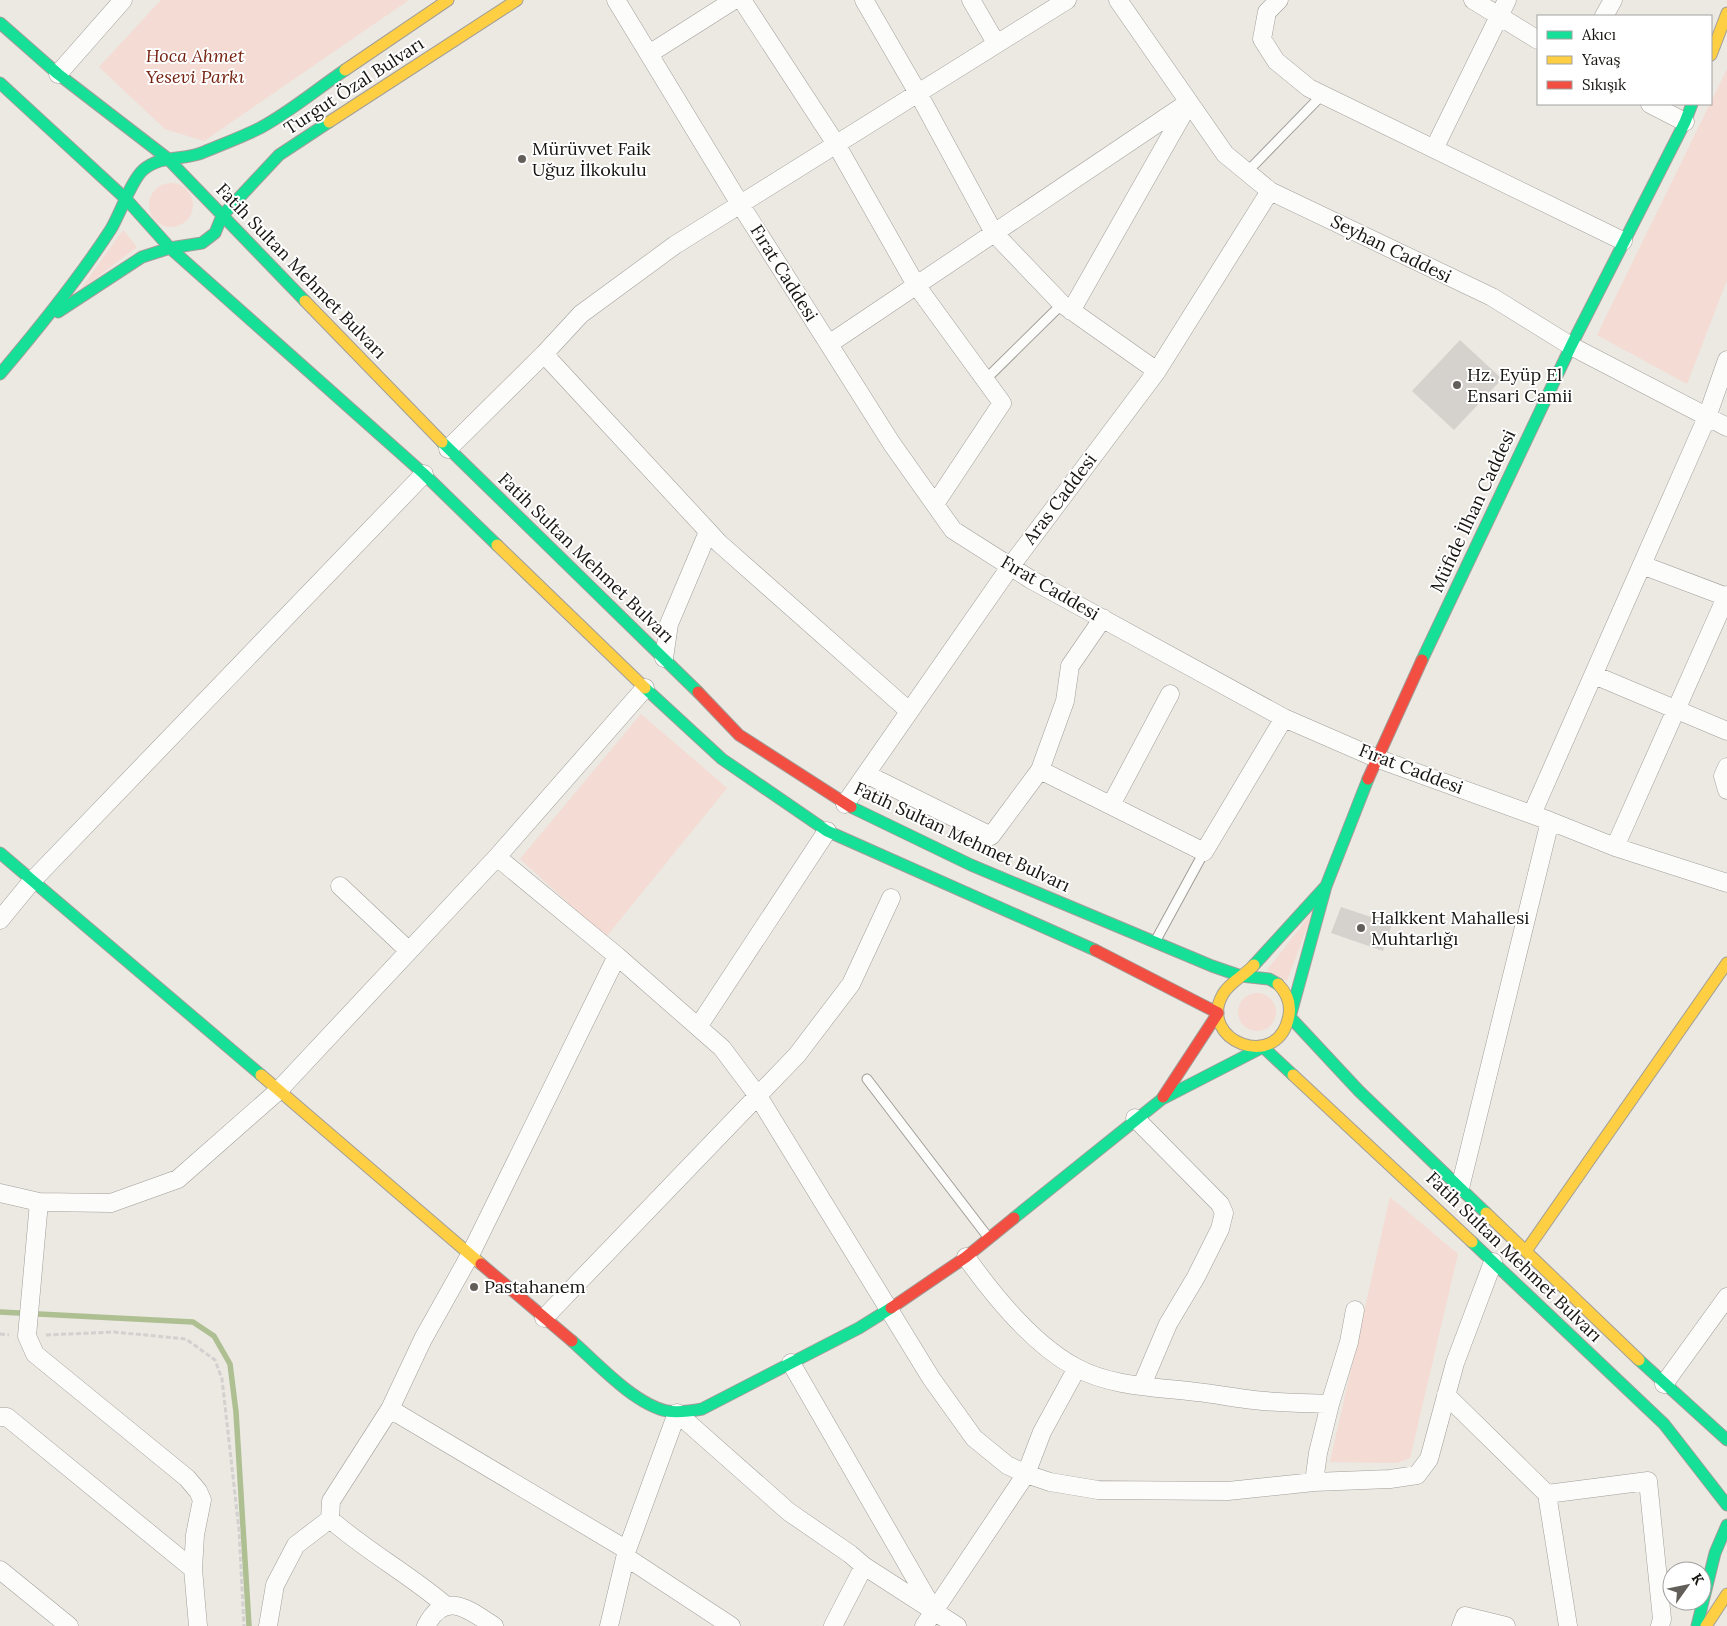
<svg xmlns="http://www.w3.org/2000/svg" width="1727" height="1626" viewBox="0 0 1727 1626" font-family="Lora,serif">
  <rect width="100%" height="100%" fill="#ece8e2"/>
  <!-- green -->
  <path fill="#f4dbd3" d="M161 0H409L204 141 165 129 99 67Z
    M1727 69V280L1687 384 1597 335Z
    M149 205a22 22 0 1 1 44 0a22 22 0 1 1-44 0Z
    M123 230 137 247 80 290Z
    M641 714 727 788 606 937 520 859Z
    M1313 911 1287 981 1267 970Z
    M1238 1012a19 19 0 1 1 38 0a19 19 0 1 1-38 0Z
    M1390 1197 1458 1254 1410 1458 1397 1463 1330 1462Z"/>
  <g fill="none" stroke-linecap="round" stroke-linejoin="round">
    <!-- stream -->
    <path stroke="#aebf92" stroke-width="5.5" d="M0 1312 193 1322 214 1336 230 1364 236 1412 249 1626"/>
  </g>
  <!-- building -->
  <path fill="#d5d1cd" d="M1460 340 1502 379 1454 430 1412 391Z
    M1341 907 1392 924 1383 951 1331 933Z"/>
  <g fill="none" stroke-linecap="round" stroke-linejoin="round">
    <!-- lane casing -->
    <g stroke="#a19e99" stroke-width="11">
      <path id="lane" d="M1247 172 1323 94
        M986 379 1062 304
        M1156 940 1204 852
        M867 1079 988 1237"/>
    </g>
    <!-- street casing -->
    <g stroke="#a19e99" stroke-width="19">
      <path id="street" d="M616 0 740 204 892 444 953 530 1030 579 1284 718 1376 758 1550 821 1615 847 1727 883
        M742 0 836 144 916 285 1002 403 935 504
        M864 0 918 93 994 233 1062 304 1157 371
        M971 0 996 43
        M1118 0 1225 154 1270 191 1492 297 1571 346 1727 427
        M1279 0 1267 12 1262 39 1276 61 1309 88 1623 241
        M1473 0 1538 40
        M1604 16 1613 0
        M649 54 734 0
        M58 74 123 0
        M1650 104 1685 122
        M1434 149 1507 0
        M1071 311 1188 105
        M829 344 1189 102
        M544 354 719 543 909 711
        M448 449 544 354 581 314 675 245 1067 0
        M1642 565 1727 597
        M664 658 669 624 708 532
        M1594 675 1727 731
        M1727 767 1723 776 1727 790
        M1040 770 1204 852 1284 718
        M866 774 991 836 1040 770 1065 701 1070 666 1103 618
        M845 804 1010 567 1157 371 1270 191
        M1111 805 1170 694
        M1532 814 1707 417 1727 360
        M1615 847 1727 595
        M497 857 617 956 722 1048 758 1096 931 1378 974 1438 1007 1465 1026 1474 1050 1482 1098 1490 1228 1491 1314 1482 1390 1479 1417 1475 1429 1459 1455 1363 1493 1262
        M340 886 409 951
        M0 920 32 881 424 474
        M698 1027 827 831
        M1135 1118 1220 1204 1224 1213 1220 1229 1196 1277 1168 1324 1142 1385
        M1460 1188 1550 821
        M0 1193 39 1202 111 1203 178 1179 278 1091 497 857 645 688
        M39 1202 27 1336 35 1354 187 1478 198 1491 202 1500 195 1535 193 1569 198 1626
        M966 1257C993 1295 1033 1344 1075 1367 1111 1387 1158 1387 1197 1392 1216 1394 1235 1398 1254 1400 1279 1403 1305 1403 1330 1404L1318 1453 1314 1482
        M544 1318 797 1055 851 984 891 898
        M791 1363 933 1609
        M1664 1384 1727 1297
        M1446 1395 1547 1494 1568 1626
        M1330 1404 1349 1342 1355 1310
        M390 1409 627 1550
        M0 1417H7L193 1569
        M1547 1494 1648 1481 1662 1619 1660 1626
        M626 1557 731 1626
        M0 1570 69 1626
        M445 1605C409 1574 366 1551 330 1519L331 1501 390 1409 423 1339 470 1255 617 956
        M268 1626 275 1585 296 1545 330 1519
        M426 1626C445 1589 469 1610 494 1626
        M609 1626 627 1550 677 1413 789 1512 850 1554 864 1566 957 1626
        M833 1626 864 1566
        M924 1626 1026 1474 1042 1432 1077 1368
        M1461 1626 1465 1616 1506 1626"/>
    </g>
    <!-- fast casing -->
    <g stroke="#a19e99" stroke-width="13">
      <path id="fast" d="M0 23 58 74 167 158 305 301
        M0 83 127 200 170 248 424 474 497 545
        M58 312 142 257 170 248 202 243 215 233 222 216 279 155 329 122
        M0 374C39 328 78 280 111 229 121 212 131 181 143 170 162 154 184 161 204 152 223 144 242 137 260 128 290 112 317 89 345 70
        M442 442 698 692
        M1422 660 1571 346 1685 122 1692 104
        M645 688 722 759 827 831 1095 950
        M1368 779 1326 886 1290 1017 1359 1091 1486 1213
        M851 807 971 865 1212 966 1241 976 1269 979 1278 984
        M0 853 261 1075
        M1254 965 1326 886
        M1014 1218 1162 1099 1263 1047 1293 1075
        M1472 1242 1664 1424 1727 1505
        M572 1341C597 1363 634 1404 667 1411 679 1413 691 1411 702 1409L859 1328 891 1308
        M1639 1360 1727 1440
        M1697 1626 1715 1553 1727 1525"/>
    </g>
    <!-- slow casing -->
    <g stroke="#a19e99" stroke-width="13">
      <path id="slow" d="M1711 55 1727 13
        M345 70 448 0
        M329 122 517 0
        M305 301 442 442
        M497 545 645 688
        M1254 965C1244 976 1230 982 1223 994 1196 1040 1279 1074 1289 1015 1291 1003 1286 992 1278 984
        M261 1075 481 1264
        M1293 1075 1472 1242
        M1486 1213 1639 1360
        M1526 1251 1727 963
        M1706 1626 1727 1594"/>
    </g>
    <!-- jam casing -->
    <g stroke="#a19e99" stroke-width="13">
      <path id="jam" d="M698 692 739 735 851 807
        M1368 779 1422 660
        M1095 950 1218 1013 1163 1097
        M481 1264 572 1341
        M891 1308 966 1257 1014 1218"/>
    </g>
    <!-- path -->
    <path stroke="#d2d1cf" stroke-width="3" stroke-dasharray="5 2.5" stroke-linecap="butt" d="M0 1334 9 1335
      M46 1335 114 1332 186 1339 215 1360 222 1379 239 1530 244 1626"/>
    <!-- lane -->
    <use href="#lane" stroke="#fcfcfb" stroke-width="9"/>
    <!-- street -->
    <use href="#street" stroke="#fcfcfb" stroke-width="18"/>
    <!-- fast -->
    <use href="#fast" stroke="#16e098" stroke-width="11"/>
    <!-- slow -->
    <use href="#slow" stroke="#ffcf43" stroke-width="11"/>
    <!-- jam -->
    <use href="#jam" stroke="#f24e42" stroke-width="11"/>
  </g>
  <!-- markers -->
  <g fill="#625f5a" stroke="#fff" stroke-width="2">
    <circle cx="522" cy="159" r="5"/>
    <circle cx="1457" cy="385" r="5"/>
    <circle cx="1361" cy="928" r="5"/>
    <circle cx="474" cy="1287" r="5"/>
  </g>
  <g text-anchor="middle" stroke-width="4" stroke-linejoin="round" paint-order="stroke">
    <!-- park labels -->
    <g font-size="18" font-style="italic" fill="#74210f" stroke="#fff">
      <text x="195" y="62">Hoca Ahmet<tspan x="195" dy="21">Yesevi Parkı</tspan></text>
    </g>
    <!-- street labels -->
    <g font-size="18" fill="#171511" stroke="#fff">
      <text transform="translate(354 86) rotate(-33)" y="6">Turgut Özal Bulvarı</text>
      <text transform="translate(1391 249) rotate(26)" y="6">Seyhan Caddesi</text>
      <text transform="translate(301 271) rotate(46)" y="6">Fatih Sultan Mehmet Bulvarı</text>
      <text transform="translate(784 273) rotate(58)" y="6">Fırat Caddesi</text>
      <text transform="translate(1060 499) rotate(-53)" y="6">Aras Caddesi</text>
      <text transform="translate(1473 511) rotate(-65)" y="6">Müfide İlhan Caddesi</text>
      <text transform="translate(586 558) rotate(44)" y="6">Fatih Sultan Mehmet Bulvarı</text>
      <text transform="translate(1050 588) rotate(30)" y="6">Fırat Caddesi</text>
      <text transform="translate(1411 769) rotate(21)" y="6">Fırat Caddesi</text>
      <text transform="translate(962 837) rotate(25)" y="6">Fatih Sultan Mehmet Bulvarı</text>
      <text transform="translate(1514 1257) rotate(44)" y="6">Fatih Sultan Mehmet Bulvarı</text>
    </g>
    <!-- poi labels -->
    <g font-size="18" fill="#171511" stroke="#fff" text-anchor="start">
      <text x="532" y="155">Mürüvvet Faik<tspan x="532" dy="21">Uğuz İlkokulu</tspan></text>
      <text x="1467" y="381">Hz. Eyüp El<tspan x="1467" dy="21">Ensari Camii</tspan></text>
      <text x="1371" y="924">Halkkent Mahallesi<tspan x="1371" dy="21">Muhtarlığı</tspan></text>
      <text x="484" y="1293">Pastahanem</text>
    </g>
  </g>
  <!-- legend -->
  <rect x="1537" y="15" width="175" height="90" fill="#ffffff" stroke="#a2a1a0"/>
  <rect x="1547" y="31" width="25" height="8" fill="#16e098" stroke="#a2a1a0"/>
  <text x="1582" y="40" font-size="15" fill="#171511">Akıcı</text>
  <rect x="1547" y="56" width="25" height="8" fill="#ffcf43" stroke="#a2a1a0"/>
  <text x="1582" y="65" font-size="15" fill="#171511">Yavaş</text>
  <rect x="1547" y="81" width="25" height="8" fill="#f24e42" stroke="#a2a1a0"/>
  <text x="1582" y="90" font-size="15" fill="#171511">Sıkışık</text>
  <!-- north arrow -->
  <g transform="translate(1687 1586) rotate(57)"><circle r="24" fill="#ffffff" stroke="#a2a1a0"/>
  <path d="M0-4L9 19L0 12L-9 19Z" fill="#625f5a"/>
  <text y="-8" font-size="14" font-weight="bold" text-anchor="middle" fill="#171511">K</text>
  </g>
</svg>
